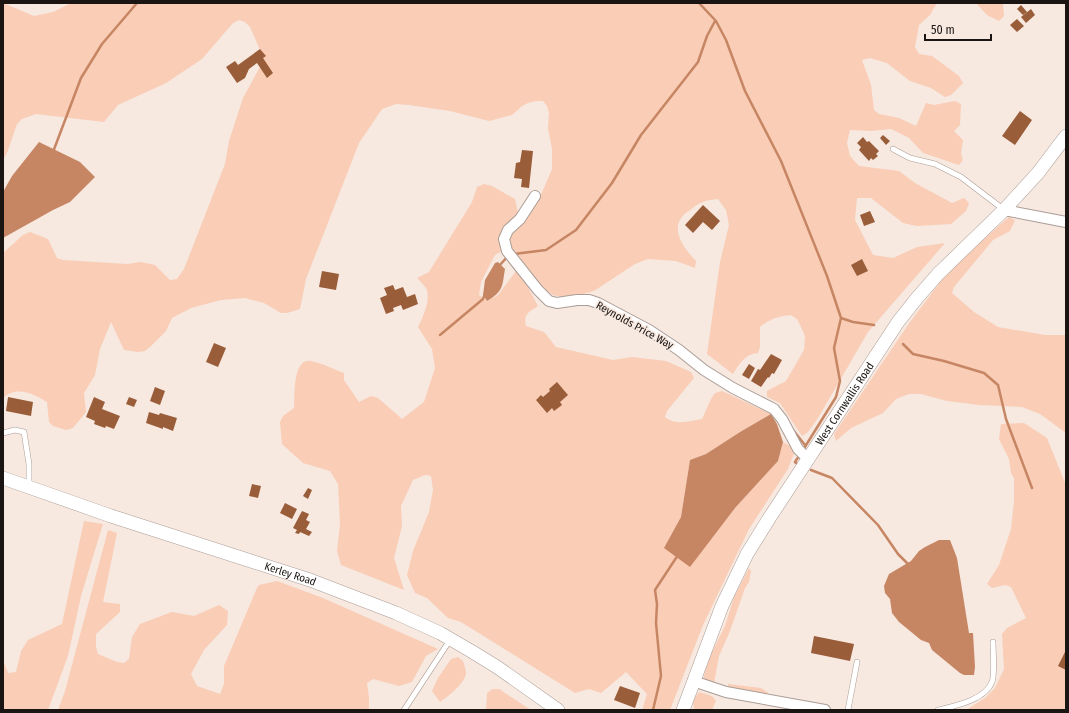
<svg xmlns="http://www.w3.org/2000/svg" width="1069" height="713" viewBox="0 0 1069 713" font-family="'Fira Sans Condensed',sans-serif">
  <rect width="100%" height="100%" fill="#f7e8e0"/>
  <!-- green -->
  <path fill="#f9cdb6" d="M3 3 34 16 53 12 71 3H937L930 15 919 25 915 47 919 54 932 56 959 76 963 83 951 95 945 97 931 88 910 81 887 63 870 58 862 60 871 85 874 110 879 114 899 118 916 126 926 103 934 105 955 101 961 104 960 125 954 131 963 140 961 154 963 160 959 165 923 153 909 138 891 129 871 131 850 130 847 143 850 156 859 166 899 171 915 183 952 203 964 198 969 203 966 211 951 224 917 226 903 223 871 198H857L855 220 873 255 893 258 917 247 945 243 868 332 818 418 808 432 802 436 780 403 767 397V391L786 381 804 350 805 337 803 331 797 319 791 315C780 316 769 319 760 327V347L758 353C745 354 739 364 733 374L707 354 720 262 729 225 726 210 718 199C706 200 699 202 689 211 687 212 684 214 682 217 670 231 686 251 696 261L695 268 676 261 648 259 635 264 594 291 567 298 553 295 541 287 510 246 495 255 481 282 479 295 487 301 498 295 516 271 524 280 538 306C529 312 523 314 526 326L544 332 556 347 613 360 632 357 666 361 691 372 694 378 667 411 665 417C675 426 690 421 702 419L711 399 715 393 722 391 771 414 740 432 706 454 690 460 681 517 665 548 735 508 778 461 783 442 790 446 794 453 788 469 749 529 703 625 670 710H642L647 694 626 672 601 693 589 689 575 693 461 622 448 618 427 598 415 593 407 575 413 551 429 512 433 490 431 476 425 475 413 480 401 506 402 526 394 558 404 590 341 565 337 551 340 524 338 484 330 471 303 463 282 444 280 422 283 416 294 408C295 397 292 358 311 361 322 363 333 369 344 373V380L359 402 371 396 378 398 402 419 424 402 435 368 432 349 418 327C423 317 430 302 427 290 425 286 420 281 417 278L429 272 472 202 477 187 484 184 492 186 515 199 520 222 538 202 552 169V149L548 128 549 113 547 106 543 101H536L528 103 522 106 512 115 489 121 450 111 409 105 396 104 382 109 359 143 306 279 300 309 287 313H281L264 303 245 298 221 300 191 308 172 318 166 331 151 346 145 351 138 352 124 350 111 322 100 349 95 375 84 393 86 412 73 428 66 430 53 426 49 422 47 402C34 394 17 385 3 398V253L23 235 30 232 48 239 57 258 63 260 127 264 141 262 155 265 170 280 177 279 184 269 225 164 229 141 243 98 261 65V52L250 27 245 22 239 20 233 23 202 59 166 83 118 105 104 122 36 114 22 119 17 124 7 153 3 160Z
    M976 3H1003L1004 16 999 21 987 15Z
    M1009 217 1015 220 1010 231 993 240 954 287 952 293 974 312 998 327 1045 335H1066V433L1040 414 1022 407 979 405 947 401 921 394H909L896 399 883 413 851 428 836 441 834 434 910 322 950 269Z
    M1024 423 1047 438 1066 485V710H966L985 698 995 688 1004 669 1002 634 1007 628 1026 618 1011 587 1005 585 992 588 987 584 999 565 1011 529 1014 501V478L1011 473 1009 459 999 439 1001 424Z
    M84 521 103 524 81 596 68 656 48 710H3V660L8 673 16 672 21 651 28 640 62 624Z
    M108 530 117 533 103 602 120 604V612L96 634V647L98 654 117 662 124 663 129 659 132 637 140 624 172 612 194 616 219 605 228 611 227 625 204 650 191 674 197 686 220 694 224 684V666L257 588 259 585 277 581 323 598 438 649 426 656 412 682 399 686 373 679 367 683 369 698V710H58L65 691Z
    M749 568 751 571 749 582 745 588 730 631 719 656 714 683 711 684 703 681 707 662 725 626 734 597Z
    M458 657 463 661C464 664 466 670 466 673 465 684 447 697 440 702L432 691 438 678 451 659Z
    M728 684 761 688 769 693 758 696 731 689 728 687Z
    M493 689H499L531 710H486L487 693Z
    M699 692 712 696 716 701 712 710H694L693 700Z"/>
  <!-- water -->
  <path fill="#c78663" d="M39 142 80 162 95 177 70 202 53 210 3 238V192L12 176Z
    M498 262 505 269C502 286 504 291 487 301L483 295 485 280 495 263Z
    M771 414 777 424 783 442 778 461 735 508 690 567 664 548 681 517 690 460 706 454 740 432Z
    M939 540H950L957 558 969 633H973L975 667 974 675H964L960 673 932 650 929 643 921 640 899 622 892 613 890 599 885 593 884 586 889 574 911 561 919 551 925 547Z"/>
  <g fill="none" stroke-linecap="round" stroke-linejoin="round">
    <!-- stream -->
    <path stroke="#c78663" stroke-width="2.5" d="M699 3 716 21 726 40 745 91 781 161 827 276 841 318 834 348 840 381 836 397 803 450
      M53 152 81 78 102 44 137 3
      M514 254 546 250 576 230 612 183 641 135 698 62 707 36 715 21
      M499 266 508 256
      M841 318 853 322 874 325
      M440 335 483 299 485 294
      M903 344 913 354 944 361 984 373 998 385 1006 419 1032 488
      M793 430 805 445
      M796 463 795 462 799 456
      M811 470 832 478 878 525 898 554 908 564
      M653 710 661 676 656 623 657 604 655 590 678 555"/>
  </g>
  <!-- building -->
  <path fill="#9a5d3a" d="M1021 5 1027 12 1023 15 1017 9Z
    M1031 9 1035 15 1026 23 1021 17Z
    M1017 19 1024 26 1017 32 1010 25Z
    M260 49 266 56 263 58 273 73 267 78 257 63 249 69 245 78 237 83 226 67 235 61 238 65Z
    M1020 111 1032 120 1015 145 1002 136Z
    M883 135 890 141 886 145 880 138Z
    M863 137 867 142 869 141 879 151 876 154 878 156 873 160 871 158 869 161 859 150 861 147 857 143Z
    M522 150 533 151 529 188 521 187 522 179 514 178 516 163 520 162Z
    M703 205 720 221 712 230 703 222 693 233 685 225Z
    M870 211 875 222 864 226 860 215Z
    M862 259 868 271 857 276 851 265Z
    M322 271 339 274 336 290 319 287Z
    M393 285 395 290 403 287 407 297 415 294 418 304 403 310 401 305 393 308 394 311 386 314 380 298 387 295 384 288Z
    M214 343 226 348 218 367 206 362Z
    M771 354 782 360 774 374 772 373 769 378 768 377 761 387 751 381 758 369 760 370Z
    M749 364 755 368 749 379 742 375Z
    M557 382 568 395 560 402 562 405 554 411 552 408 547 413 536 400 541 395 543 397 550 391 549 389Z
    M155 387 165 391 160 405 150 401Z
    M8 397 33 402 31 416 6 411Z
    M94 397 105 402 102 409 120 416 114 429 106 426 105 428 94 424 95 421 86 417Z
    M129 397 137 400 134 407 126 404Z
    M149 412 159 415 160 413 177 418 173 431 163 427V429L146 423Z
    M252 484 261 486 258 498 249 496Z
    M308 488 312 490 308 499 303 496Z
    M285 503 297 509 292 519 280 513Z
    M302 511 309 514 306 520 310 522 306 529 312 532 309 536 300 532 299 534 295 533 297 530 293 528Z
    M814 636 854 644 850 661 811 653Z
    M1066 650V670L1058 666Z
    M620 686 640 693 635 708 614 700Z"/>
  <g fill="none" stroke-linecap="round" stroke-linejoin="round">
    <!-- service casing -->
    <g stroke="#ab9d96" stroke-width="6">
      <path id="service" d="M893 149 910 158 935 164 961 177 1003 209
        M3 433 15 430 24 432 29 464V486
        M404 710 450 640
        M848 710 857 662
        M938 710C955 706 985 700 992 682 995 676 993 650 993 642"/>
    </g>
    <!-- minor casing -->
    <g stroke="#ab9d96" stroke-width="12">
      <path id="minor" d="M535 196 520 219 508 230 504 239 507 251 538 290 549 301 557 303 577 300H589L598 303 649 330 679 350 704 370 733 388 774 409 782 419 798 449 808 459
        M1004 210 1066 222
        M693 681 726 692 825 710"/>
    </g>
    <!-- tertiary casing -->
    <g stroke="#ab9d96" stroke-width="14">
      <g id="tertiary">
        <path id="s1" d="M3 478 111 516 310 580 396 613 440 633 471 651 497 667 558 710"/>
        <path id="s2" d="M683 710 722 606 747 554 770 517 898 322 917 298 938 274 1004 210 1038 173 1066 136"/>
      </g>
    </g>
    <!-- service -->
    <use href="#service" stroke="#fff" stroke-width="5"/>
    <!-- minor -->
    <use href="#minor" stroke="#fff" stroke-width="10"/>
    <!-- tertiary -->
    <use href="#tertiary" stroke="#fff" stroke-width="13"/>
  </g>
  <g text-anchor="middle" stroke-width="3.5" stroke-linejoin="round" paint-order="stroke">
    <!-- street labels -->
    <g font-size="11" fill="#1a1512" stroke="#f7e8e0">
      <text transform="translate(635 325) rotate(29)" y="4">Reynolds Price Way</text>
      <text dy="4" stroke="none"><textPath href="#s2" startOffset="348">West Cornwallis Road</textPath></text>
      <text dy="4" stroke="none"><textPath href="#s1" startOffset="303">Kerley Road</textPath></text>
    </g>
  </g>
  <!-- border -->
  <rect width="1069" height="713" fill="none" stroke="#1a1512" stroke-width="8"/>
  <!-- scale -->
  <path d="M925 34v6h66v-6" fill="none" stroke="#1a1512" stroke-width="2"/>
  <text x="931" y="34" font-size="12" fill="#1a1512" stroke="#f7e8e0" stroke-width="3" paint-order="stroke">50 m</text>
</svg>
